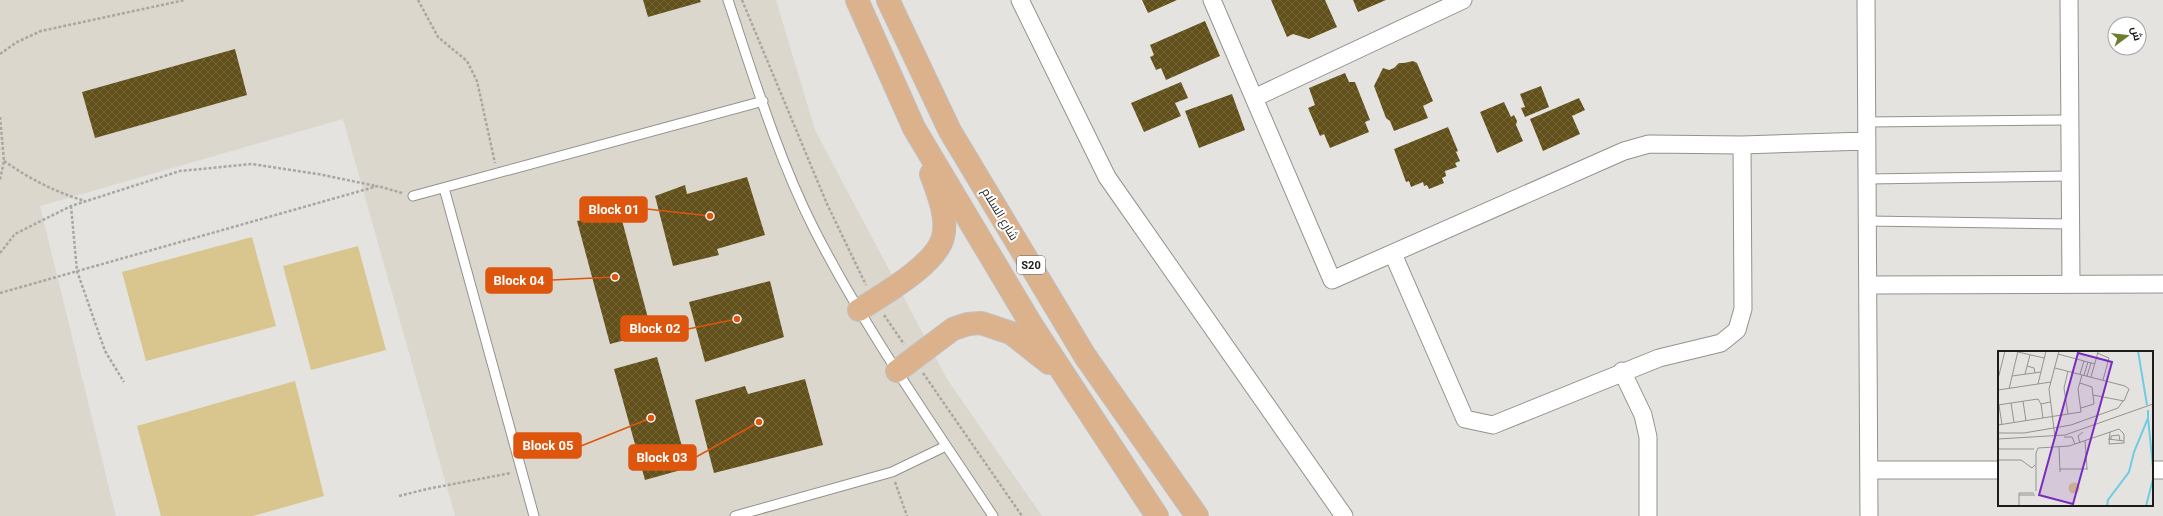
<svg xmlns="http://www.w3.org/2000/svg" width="2163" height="516" viewBox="0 0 2163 516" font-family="Roboto,Cairo,sans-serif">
  <defs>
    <pattern id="building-cross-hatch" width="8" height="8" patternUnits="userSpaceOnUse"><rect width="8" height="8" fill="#62501a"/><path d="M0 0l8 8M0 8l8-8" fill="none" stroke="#74653a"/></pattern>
  </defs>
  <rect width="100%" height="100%" fill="#e4e3df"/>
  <!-- built -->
  <path fill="#dbd7cc" d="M0 0H776L815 130 947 379 1042 516H455L343 119 40 206 116 516H0Z"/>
  <!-- garden -->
  <path fill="#d9c58e" d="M252 237 276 326 146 361 122 272Z
    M358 246 386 350 311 370 283 266Z
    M295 381 324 496 253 516H161L137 426Z"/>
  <!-- building -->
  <path fill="url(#building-cross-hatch)" d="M643 0H700L701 2 648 17Z
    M1142 0H1177L1148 13Z
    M1271 0H1325L1337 27 1309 39 1293 34 1287 37Z
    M1353 0H1386L1358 12Z
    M1205 21 1220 56 1166 80 1161 68 1156 70 1150 57 1154 55 1150 45Z
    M235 49 247 95 95 138 82 92Z
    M1413 61 1417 63 1433 101 1423 106 1428 118 1394 131 1390 121 1386 118 1374 86 1383 68 1389 70 1394 68 1399 63H1404Z
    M1345 73 1349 82H1355L1370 120 1365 122 1369 132 1330 148 1324 134 1320 136 1308 108 1315 105 1309 88Z
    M1181 82 1188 98 1175 103 1181 116 1144 132 1131 103Z
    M1541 86 1549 107 1525 117 1521 108 1525 107 1520 94Z
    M1232 94 1245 130 1199 148 1185 111Z
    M1579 98 1585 110 1572 116 1580 134 1543 151 1530 119Z
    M1504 102 1511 117 1514 115 1517 121 1516 125 1523 141 1497 153 1480 112Z
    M1448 127 1458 151 1456 152 1460 161 1455 163 1457 167 1445 171 1446 176 1442 178 1444 183 1429 189 1427 185 1424 186 1423 182 1411 187 1409 181 1406 182 1394 149Z
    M747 177 765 235 717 249 719 255 673 266 655 196 685 185 687 194Z
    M619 209 652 333 610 344 577 221Z
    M770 281 784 337 705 362 689 302Z
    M657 357 688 468 645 480 614 369Z
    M805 379 823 445 714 473 695 400 745 386 748 394Z"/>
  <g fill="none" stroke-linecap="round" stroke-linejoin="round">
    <!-- lane casing -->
    <g stroke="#93928e" stroke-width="11">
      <path id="lane" d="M728 0C753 75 778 158 814 229 865 329 931 422 993 516
        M1867 122 2070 120
        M1868 179 2070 176
        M444 188 534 516
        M413 196 763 101
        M1868 221 2071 224
        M735 516 892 472 946 446"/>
    </g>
    <!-- street casing -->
    <g stroke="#93928e" stroke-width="19">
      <path id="street" d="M1020 0 1107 177 1344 516
        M1212 0 1332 280 1624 151 1649 144 1742 145 1867 141
        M1866 0 1869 516
        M2069 0 2071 284
        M1254 98 1463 0
        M1393 254 1465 419 1493 425 1659 358 1721 343 1737 330 1743 309 1742 145
        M1868 285 2163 284
        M1622 371 1643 415 1648 437V516
        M1869 470H1999
        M2152 470H2163"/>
    </g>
    <!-- primary casing -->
    <g stroke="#c0bfbf" stroke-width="24">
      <path id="primary" d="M857 0 914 128 1031 324 1157 516
        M888 0 950 131 1085 356 1197 516
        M859 310C882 295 937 264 943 237 948 217 938 193 931 174
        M897 371 953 329 968 324 981 323 1011 333 1049 363"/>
    </g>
    <!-- path -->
    <path stroke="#a8a7a4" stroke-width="2.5" stroke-dasharray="3 2" stroke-linecap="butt" d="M418 0 438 37 467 61 477 81 495 163
      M742 0 827 204 866 285
      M0 54 17 42 41 31 185 0
      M0 117 4 161 0 180
      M4 161C30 179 55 192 85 201
      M71 206 77 271 105 351 124 382
      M0 253 15 234 71 206 180 171 252 164 318 174 376 186
      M0 293 378 186 402 193
      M884 315 904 344
      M923 373 1022 516
      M895 482 907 516
      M399 496 427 489 511 473"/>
    <!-- lane -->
    <use href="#lane" stroke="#fff" stroke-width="9"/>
    <!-- street -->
    <use href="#street" stroke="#fff" stroke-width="17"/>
    <!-- primary -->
    <use href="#primary" stroke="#dcb28c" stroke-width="22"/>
  </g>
  <g text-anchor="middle" stroke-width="4" stroke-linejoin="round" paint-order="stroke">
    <!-- shield labels -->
    <rect fill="#fff" stroke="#61605f" stroke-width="1" x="1017" y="256" width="28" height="18" rx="3"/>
    <g font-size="11" font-weight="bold" fill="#1d1c1b">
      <text x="1031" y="269">S20</text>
    </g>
    <!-- street labels -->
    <g font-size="12" fill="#1d1c1b" stroke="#fff">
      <text transform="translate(1000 214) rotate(59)" y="4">شارع السلام</text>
    </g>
  </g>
  <!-- overview -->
  <g transform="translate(1998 351)">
    <rect width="155" height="155" fill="#e4e3df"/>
    <path d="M70.5 137a5.5 5.5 0 1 1 11 0a5.5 5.5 0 1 1-11 0Z" fill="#d9c58e"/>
    <path fill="none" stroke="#70cce4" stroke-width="2" d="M140 0 149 54M150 67 155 116M109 155 110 149 131 121 136 101 150 67V59M148 155 155 128"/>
    <path fill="none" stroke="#949391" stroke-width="1" d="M20 1 46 7M99 2 111 7 105 29M60 3 97 13M29 15 36 17 37 22M57 17 127 35 131 38 126 50 95 44M27 23 32 4M82 23 86 10M86 24 90 11M14 25 43 21M89 25 93 12M93 26 100 1M0 28 7 0M82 32 94 36 96 53 83 57M40 33 48 0M11 38 20 0M0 39 53 31M25 50 28 70M13 52 16 71M43 53 45 67M0 54 40 48 43 53 52 51M1 54 4 74M70 63 66 37 70 20M0 74 83 61 80 38 84 24M0 82H26L73 74 120 57 125 50M57 86 51 38 61 0M66 86H74L77 93M0 88 67 84 155 53M110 88 126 90M113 88V85L121 84 122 90M87 90 89 118M82 92 80 85 85 81M61 96 62 121M40 97 71 95 121 78 126 83V92L111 93 112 81M0 98H36M0 109H23L34 117 37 114M62 118H90M38 140V102L40 97M21 144H37M21 155V142H36"/>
    <path fill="#7b2cbf" fill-opacity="0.15" stroke="#7b2cbf" stroke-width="2" d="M80 2 114 11 75 153 41 144Z"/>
    <rect width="155" height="155" fill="none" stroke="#1d1c1b" stroke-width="2"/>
  </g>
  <!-- callouts -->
  <path fill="none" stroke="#de560d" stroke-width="1.5" d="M710 216L647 209M615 277L552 280M737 319L688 329M651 418L581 446M759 422L696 457"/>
  <g fill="#de560d" stroke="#fff" stroke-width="1.5">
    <circle cx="710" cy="216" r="4"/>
    <circle cx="615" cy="277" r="4"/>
    <circle cx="737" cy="319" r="4"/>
    <circle cx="651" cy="418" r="4"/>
    <circle cx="759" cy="422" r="4"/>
  </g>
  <g fill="#de560d" stroke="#de560d" stroke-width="1.5">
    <rect x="580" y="197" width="67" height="25" rx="4"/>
    <rect x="486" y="268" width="66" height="25" rx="4"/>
    <rect x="621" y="316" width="67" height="25" rx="4"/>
    <rect x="514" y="433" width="67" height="25" rx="4"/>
    <rect x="629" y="445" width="67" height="25" rx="4"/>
  </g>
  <g font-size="13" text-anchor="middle" font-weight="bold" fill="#fff">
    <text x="614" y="214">Block 01</text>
    <text x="519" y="285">Block 04</text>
    <text x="655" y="333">Block 02</text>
    <text x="548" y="450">Block 05</text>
    <text x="662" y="462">Block 03</text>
  </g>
  <!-- north arrow -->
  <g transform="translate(2127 36) rotate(75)"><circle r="19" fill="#ffffff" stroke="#a5a4a4"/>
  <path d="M0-3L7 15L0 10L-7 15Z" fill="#6d7e2d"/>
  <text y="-6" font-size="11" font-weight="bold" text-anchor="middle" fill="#1d1c1b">ش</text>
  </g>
</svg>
